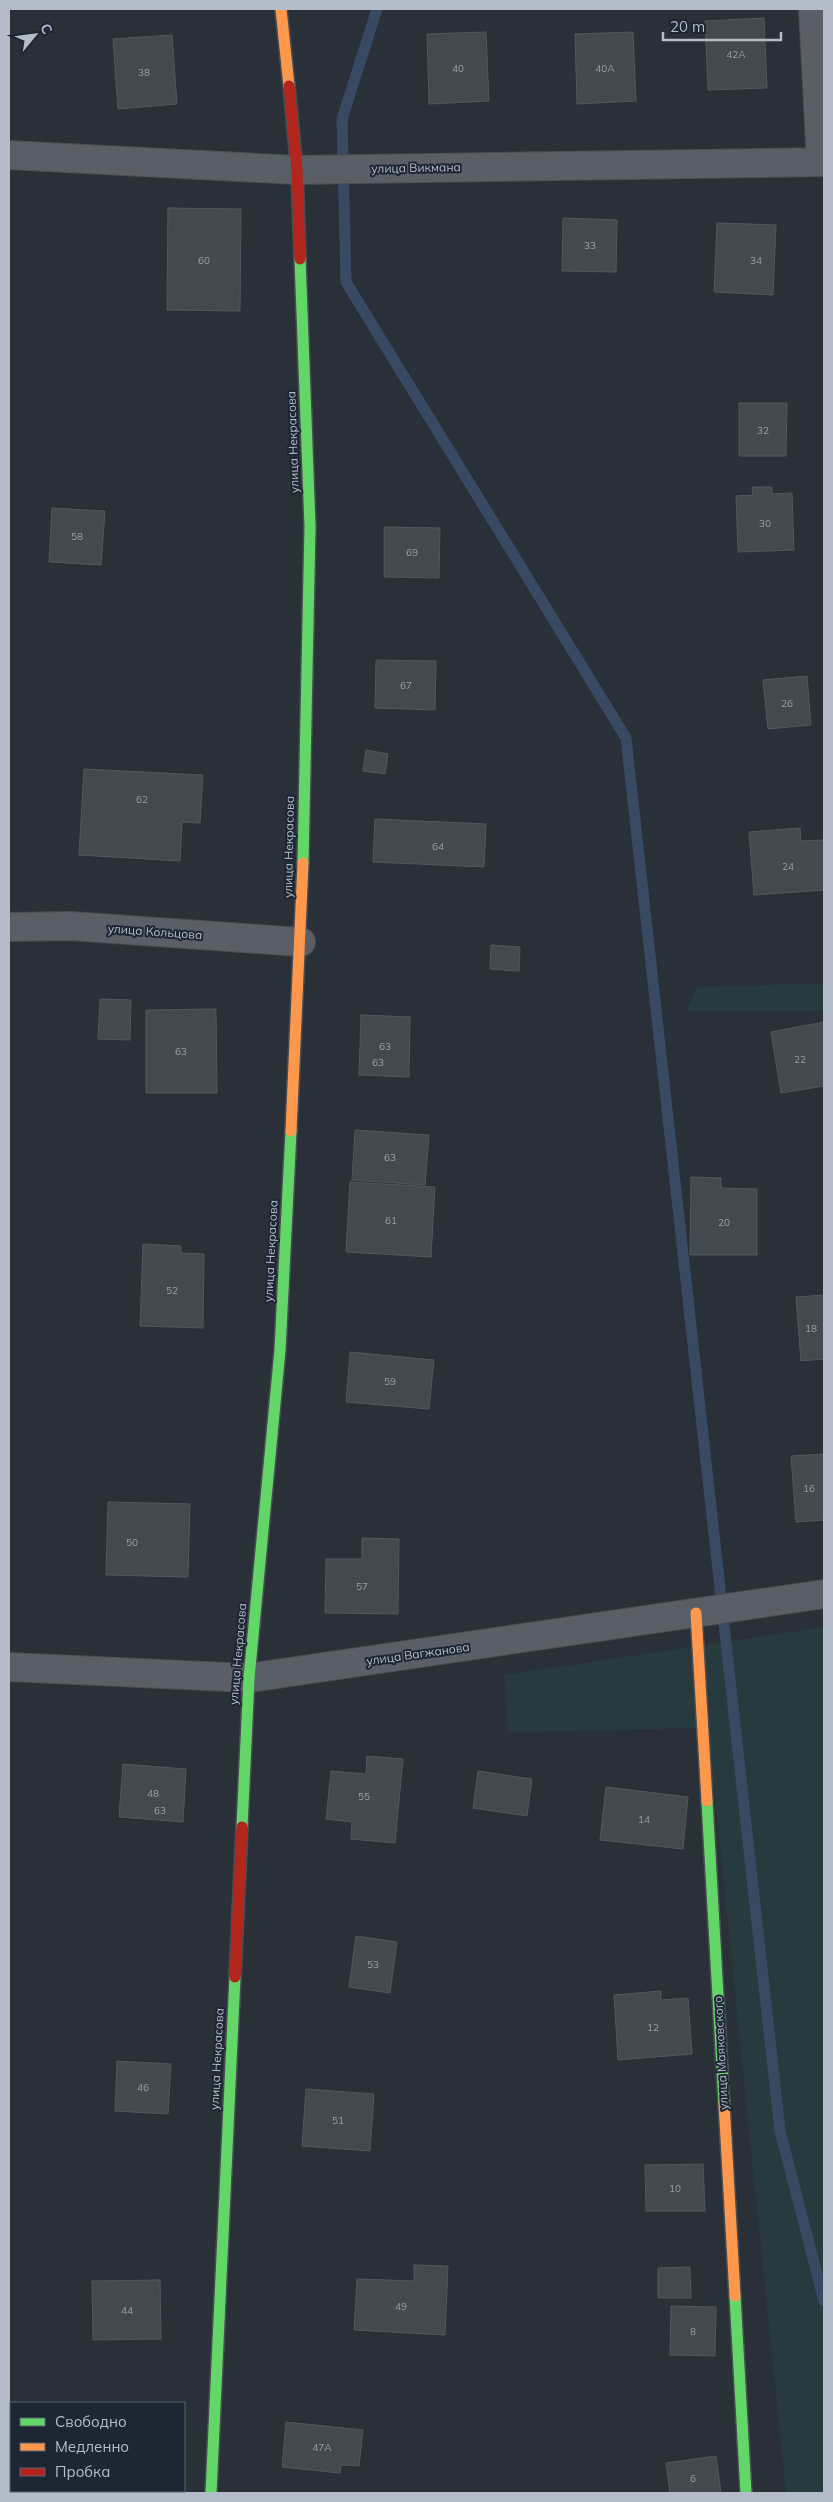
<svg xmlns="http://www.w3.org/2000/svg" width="833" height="2502" viewBox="0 0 833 2502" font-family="Mulish,sans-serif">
  <rect width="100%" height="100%" fill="#2a3038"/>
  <!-- green -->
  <path fill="#273a3e" d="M824 983V1011H686L697 987Z
    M824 1627V2493H786L708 1728 508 1732 504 1675Z"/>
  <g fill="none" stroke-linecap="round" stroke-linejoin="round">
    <!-- stream -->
    <path stroke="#384963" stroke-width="11" d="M377 9 342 119 346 282 626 738 780 2131 824 2301"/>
  </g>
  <!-- building -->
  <path fill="#444950" stroke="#52575f" d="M764 18 767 88 708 90 705 21Z
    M486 32 489 101 429 104 427 34Z
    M633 32 636 101 577 104 575 34Z
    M172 35 177 104 118 109 113 39Z
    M168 208 241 209 240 311 167 310Z
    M563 218 617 220 616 272 562 271Z
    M717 223 776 225 773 295 714 292Z
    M739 403H787L786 456H739Z
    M752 487H772V494L792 493 794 550 738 552 736 496 753 495Z
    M52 508 105 511 101 565 49 562Z
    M384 527 440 528 439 578 384 577Z
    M376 660 436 661 435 710 375 708Z
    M807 676 811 725 768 729 763 680Z
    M366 750 388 754 385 774 363 771Z
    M84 769 203 775 200 823 182 822 180 861 79 855Z
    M375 819 486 824 484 867 373 862Z
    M800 828 801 841 824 840V890L754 895 749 832Z
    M491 945 520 947 519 971 490 969Z
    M100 999 131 1000 130 1040 98 1039Z
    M216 1009 217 1093H146V1010Z
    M361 1015 410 1017 409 1077 359 1075Z
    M824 1022V1086L781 1093 771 1032Z
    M355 1130 429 1135 425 1185 352 1180Z
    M691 1177 721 1178V1188L757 1189V1255H690Z
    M350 1182 435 1187 431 1257 346 1252Z
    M143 1244 181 1246V1253L204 1254 203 1328 140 1326Z
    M824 1295V1359L801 1361 796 1297Z
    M350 1352 434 1360 429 1409 346 1402Z
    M824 1454V1520L796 1522 791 1456Z
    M108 1502 190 1504 188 1577 106 1575Z
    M362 1538 399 1539 398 1614 325 1613 326 1559H362Z
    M367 1756 403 1759 395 1843 351 1839 352 1822 326 1819 331 1771 366 1774Z
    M123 1764 186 1769 183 1822 119 1817Z
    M478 1771 532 1779 527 1816 473 1808Z
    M606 1787 688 1797 683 1849 600 1840Z
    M356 1936 397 1942 390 1993 349 1987Z
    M661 1991V2000L688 1998 692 2054 618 2060 614 1995Z
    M117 2061 171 2064 168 2114 115 2111Z
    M306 2089 374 2094 370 2151 302 2146Z
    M703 2164 705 2211H646L645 2165Z
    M414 2265 448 2266 445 2335 354 2330 357 2279 414 2281Z
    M690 2267 691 2298H658V2268Z
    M160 2280 161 2339 93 2340 92 2281Z
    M671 2306 716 2307 715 2356 670 2355Z
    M286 2422 363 2430 359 2466 341 2465 340 2473 282 2467Z
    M716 2456 721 2493H670L666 2463Z"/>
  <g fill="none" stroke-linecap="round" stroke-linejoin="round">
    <!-- street casing -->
    <g stroke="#484c53" stroke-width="30">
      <path id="street" d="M813 9 821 162
        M9 155 297 170 824 162
        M9 927 71 926 301 942
        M9 1667 249 1678 824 1594"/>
    </g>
    <!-- fast casing -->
    <g stroke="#484c53" stroke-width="14">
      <path id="fast" d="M300 259 310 526 303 863
        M707 1801 724 2103
        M242 1827 249 1678 280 1350 291 1131
        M735 2296 746 2493
        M211 2493 235 1977"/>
    </g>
    <!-- slow casing -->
    <g stroke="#484c53" stroke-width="14">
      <path id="slow" d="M281 9 289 86
        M291 1131 303 863
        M696 1613 707 1801
        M724 2103 735 2296"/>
    </g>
    <!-- jam casing -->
    <g stroke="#484c53" stroke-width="14">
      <path id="jam" d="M289 86 297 170 300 259
        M235 1977 242 1827"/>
    </g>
    <!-- street -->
    <use href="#street" stroke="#5a5e66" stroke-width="28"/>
    <!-- fast -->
    <use href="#fast" stroke="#63d668" stroke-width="11"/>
    <!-- slow -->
    <use href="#slow" stroke="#ff974d" stroke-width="11"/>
    <!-- jam -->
    <use href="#jam" stroke="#b3261e" stroke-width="11"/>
  </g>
  <g text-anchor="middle" stroke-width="4" stroke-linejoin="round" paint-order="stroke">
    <!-- number labels -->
    <g font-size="10" fill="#989fab">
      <text x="736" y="58">42А</text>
      <text x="458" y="72">40</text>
      <text x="605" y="72">40А</text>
      <text x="144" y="76">38</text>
      <text x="590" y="249">33</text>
      <text x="204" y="264">60</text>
      <text x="756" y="264">34</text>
      <text x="763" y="434">32</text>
      <text x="765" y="527">30</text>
      <text x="77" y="540">58</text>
      <text x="412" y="556">69</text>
      <text x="406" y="689">67</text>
      <text x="787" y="707">26</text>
      <text x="142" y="803">62</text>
      <text x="438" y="850">64</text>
      <text x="788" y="870">24</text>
      <text x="385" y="1050">63</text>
      <text x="181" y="1055">63</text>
      <text x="800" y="1063">22</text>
      <text x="378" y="1066">63</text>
      <text x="390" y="1161">63</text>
      <text x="391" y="1224">61</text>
      <text x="724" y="1226">20</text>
      <text x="172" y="1294">52</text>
      <text x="811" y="1332">18</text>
      <text x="390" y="1385">59</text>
      <text x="809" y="1492">16</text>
      <text x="132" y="1546">50</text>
      <text x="362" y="1590">57</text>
      <text x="153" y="1797">48</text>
      <text x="364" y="1800">55</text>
      <text x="160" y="1814">63</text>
      <text x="644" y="1823">14</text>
      <text x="373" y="1968">53</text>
      <text x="653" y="2031">12</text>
      <text x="143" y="2091">46</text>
      <text x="338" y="2124">51</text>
      <text x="675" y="2192">10</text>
      <text x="401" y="2310">49</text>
      <text x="127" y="2314">44</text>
      <text x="693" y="2335">8</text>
      <text x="322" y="2451">47А</text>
      <text x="693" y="2482">6</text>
    </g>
    <!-- street labels -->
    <g font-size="12" fill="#b4bcc9" stroke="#1d2633">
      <text transform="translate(416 168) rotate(-1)" y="4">улица Викмана</text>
      <text transform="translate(293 442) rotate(-92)" y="4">улица Некрасова</text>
      <text transform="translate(289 847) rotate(-89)" y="4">улица Некрасова</text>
      <text transform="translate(155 932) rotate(4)" y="4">улица Кольцова</text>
      <text transform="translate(271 1251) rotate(-87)" y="4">улица Некрасова</text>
      <text transform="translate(238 1654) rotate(-85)" y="4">улица Некрасова</text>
      <text transform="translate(418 1654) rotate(-8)" y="4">улица Вагжанова</text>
      <text transform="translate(721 2053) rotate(-93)" y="4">улица Маяковского</text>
      <text transform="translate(217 2059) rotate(-87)" y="4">улица Некрасова</text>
    </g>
  </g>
  <!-- border -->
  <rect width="833" height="2502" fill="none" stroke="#b4bcc9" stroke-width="20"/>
  <!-- legend -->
  <rect x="10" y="2402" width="175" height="90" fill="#1d2633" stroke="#59626f"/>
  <rect x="20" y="2418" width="25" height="8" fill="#63d668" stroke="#59626f"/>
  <text x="55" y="2427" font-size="15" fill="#b4bcc9">Свободно</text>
  <rect x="20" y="2443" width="25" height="8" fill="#ff974d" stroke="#59626f"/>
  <text x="55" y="2452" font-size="15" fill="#b4bcc9">Медленно</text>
  <rect x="20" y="2468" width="25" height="8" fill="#b3261e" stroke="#59626f"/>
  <text x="55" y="2477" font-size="15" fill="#b4bcc9">Пробка</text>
  <!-- north arrow -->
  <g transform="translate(35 35) rotate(61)" stroke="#1d2633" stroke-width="4" paint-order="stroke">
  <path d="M0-4L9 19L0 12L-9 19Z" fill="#b4bcc9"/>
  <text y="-8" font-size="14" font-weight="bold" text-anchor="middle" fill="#b4bcc9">С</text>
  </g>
  <!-- scale -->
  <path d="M663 32v8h118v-8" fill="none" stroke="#b4bcc9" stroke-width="2.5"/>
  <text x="670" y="32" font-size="15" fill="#b4bcc9" stroke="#1d2633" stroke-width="4" paint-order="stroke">20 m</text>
</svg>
